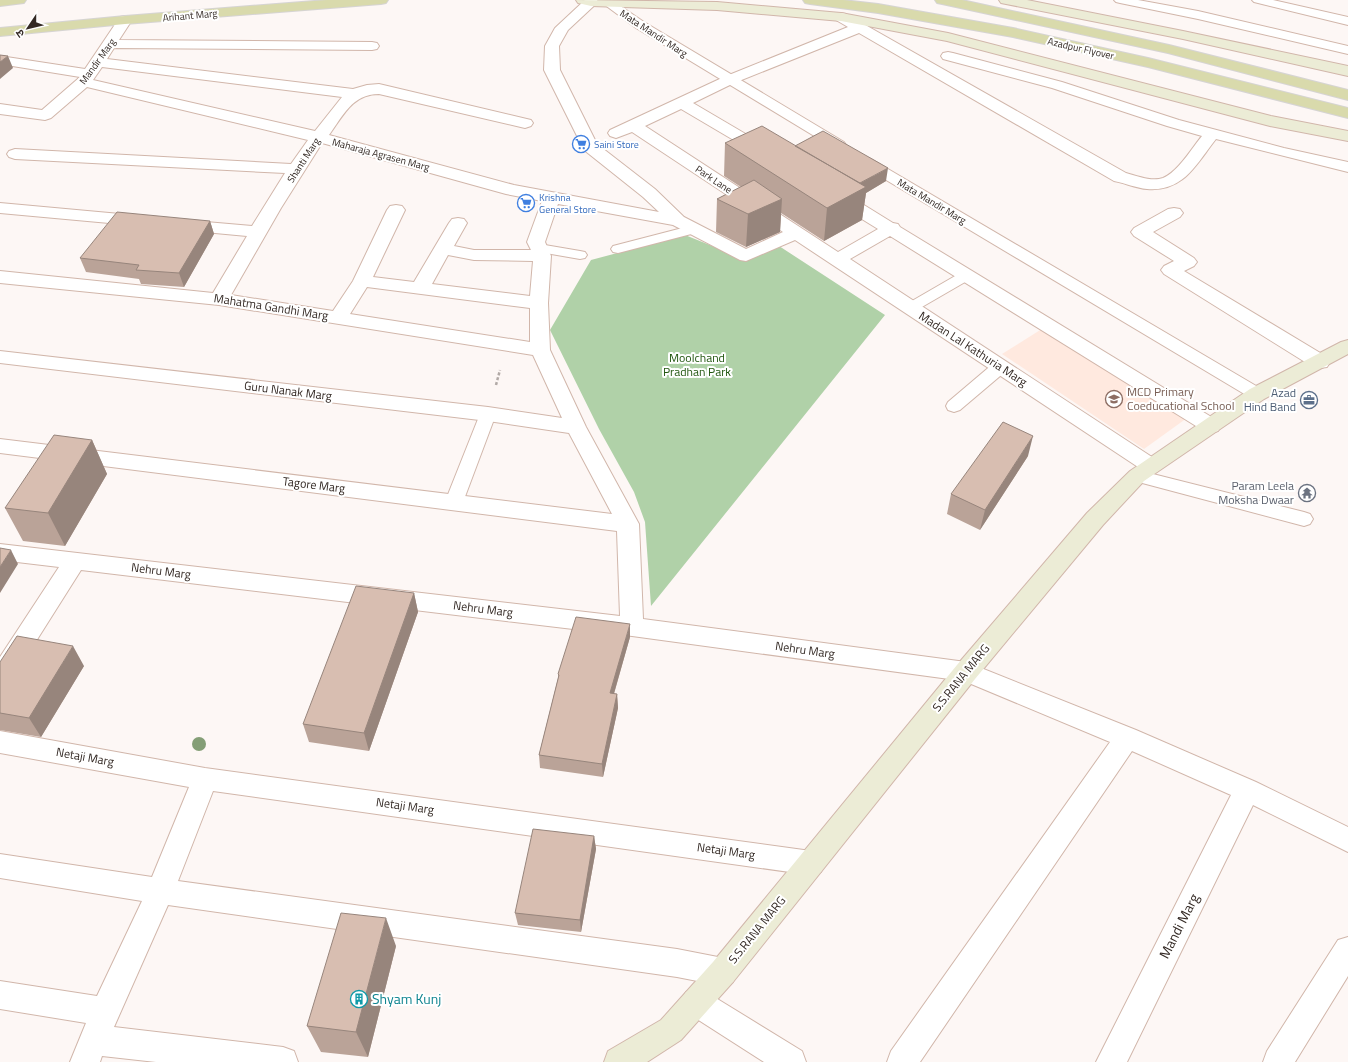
<svg xmlns="http://www.w3.org/2000/svg" width="1348" height="1062" viewBox="0 0 1348 1062" font-family="'Titillium Web','Noto Sans Devanagari',sans-serif">
  <rect width="100%" height="100%" fill="#fdf7f5"/>
  <!-- built -->
  <path fill="#ffe9df" d="M1045 327 1187 418 1144 449 1002 354Z"/>
  <!-- green -->
  <path fill="#b0d1a8" d="M685 235 747 260 779 246 885 315 651 606 645 522 634 492 599 429 550 330 591 260Z"/>
  <g fill="none" stroke-linecap="round" stroke-linejoin="round">
    <!-- lane casing -->
    <g stroke="#d1b6aa" stroke-width="2">
      <path id="lane" d="M1114 0H1138L1198 11 1348 46V54L1198 19 1120 3 1116 2Z
        M1252 0H1273L1348 17V25L1254 2Z
        M605 1H613L644 22 844 142 846 145 844 148H834L636 28 605 5 603 3Z
        M866 158 871 159 1263 390 1265 394 1263 398 1257 400 1251 398 861 165 859 162 861 159Z
        M694 225 699 226 701 229 699 232 618 253 613 252 611 249 613 246Z
        M539 244 580 251 585 252 587 255 585 258 580 259 534 251 532 248 534 245Z
        M967 270 972 272 974 275 972 278 915 311 910 313 905 311 902 308 905 305 962 272Z
        M1000 362 1006 363 1008 367 1006 371 960 410 954 412 948 410 946 406 948 402 994 363Z
        M488 408 494 410 496 414 463 502 460 507 454 508 448 507 445 502 480 414 482 410Z
        M1137 470 1304 512 1310 514 1313 519 1310 524 1304 526 1131 480 1128 476 1131 472Z"/>
    </g>
    <!-- street casing -->
    <g stroke="#d1b6aa" stroke-width="2">
      <path id="street" d="M585 0H597L598 2 568 30 559 46 560 70 597 144 655 189 684 217 746 249 783 232 632 132 616 138 610 136 608 133 610 130 724 77 848 27 836 20 834 17 836 14 841 13 846 14 1126 173C1137 176 1152 182 1163 178 1178 172 1192 148 1202 136L1167 126 1052 88 943 59 941 56 943 53 948 52 953 53 1062 82 1179 120 1284 148 1348 162V172L1216 139C1196 164 1184 192 1147 189 1136 188 1125 183 1114 181L859 33 734 83 693 103 771 149 773 152 771 155 765 157 759 155 681 109 645 126 838 252 878 229 831 200 828 196 831 192 837 191 843 192 893 223 898 224 900 227 1218 421 1221 426 1218 431 1211 433 1204 431 890 236 850 259 1158 461 1162 466 1158 471 1151 473 1144 471 795 240 746 261 740 260 673 225 558 204 545 242 551 256 548 303 550 350 586 427 639 524 643 619 966 662 1136 730 1256 782 1348 827V852L1253 805 1127 1062H1096L1231 795 1132 751 920 1062H887L891 1051 1110 742 964 681 632 636 81 570 9 684 0 687V657L59 567 0 560V544L620 616 617 531 0 453V439L612 514 569 433 488 421 0 363V351L488 407 562 418 533 355 219 305 0 283V271L213 293 247 236 183 230 177 229 174 225 177 221 183 220 252 226 285 173 15 159 9 157 7 154 9 151 15 149 291 164 308 140 87 87 51 118 45 120 0 114V104L42 110 80 77 0 64V56L85 69 120 17 125 16 130 17 132 20 119 40 372 42 377 43 379 46 377 49 372 50 114 48 107 59 353 89 367 85 379 84 531 120 533 123 531 126 525 128 379 94C352 94 343 116 329 135L514 185 659 212 643 197 584 150 544 70 545 46 555 28ZM102 67 342 97 315 131 93 80ZM322 143 506 194 542 201 527 242 531 250H474L454 246 467 223 464 219 458 218 452 219 449 223 414 282 373 277 405 210 402 206 396 205 390 206 387 210 353 281 333 311 231 295 281 208ZM448 255 474 260 533 261 530 296 432 284ZM367 287 530 308V342L350 314Z
        M0 203 142 216 148 217 151 221 148 225 142 226 0 213Z
        M1174 208 1180 209 1183 213 1180 217 1153 232 1194 258 1197 262 1194 266 1184 271 1327 357 1330 362 1327 367 1320 368 1313 367 1164 274 1161 270 1164 266 1174 261 1134 236 1131 232 1134 228 1168 209Z
        M0 731 205 768 811 851 821 854 824 863 821 872 811 875 213 791 178 881 677 949 723 958 733 962 737 972 733 982 723 986 677 977 168 905 114 1027 283 1047 294 1051 298 1062H156L102 1056 100 1062H70L86 1023 0 1009V981L97 996 142 901 0 878V854L152 877 189 787 0 753Z
        M1348 937V976L1295 1062H1263L1267 1051 1338 940Z
        M696 988 706 992 802 1051 806 1062H764L686 1012 681 1002 686 992Z"/>
    </g>
    <!-- secondary casing -->
    <g stroke="#d1b6aa" stroke-width="2">
      <path id="secondary" d="M576 0 717 2 841 13 948 33 1271 116 1348 131V141L1270 126 947 41 841 21 717 10 591 6 578 3Z
        M999 0H1027L1183 31 1348 66V76L1183 39 1006 4 1001 3Z
        M1348 340V354L1264 399 1144 481 1103 525 975 679 733 982 681 1040 647 1062H604L608 1051 661 1020 713 962 957 665 1087 513 1130 471 1250 389 1341 342Z"/>
    </g>
    <!-- primary casing -->
    <g stroke="#d6d4d3" stroke-width="2">
      <path id="primary" d="M0 0H26L24 3 0 6Z
        M327 0H388L386 3 381 4 125 24 0 36V28L125 16Z
        M803 0H843L878 4 1013 28 1148 58 1348 108V118L1148 67 1013 37 878 13 810 4 805 3Z
        M935 0H962L1169 45 1348 90V100L1168 53 942 4 937 3Z"/>
    </g>
    <!-- path -->
    <path stroke="#b2aaa7" stroke-width="2.5" stroke-dasharray="3 2" stroke-linecap="butt" d="M496 385 500 370"/>
    <!-- lane -->
    <use href="#lane" fill="#fff" fill-rule="evenodd"/>
    <!-- street -->
    <use href="#street" fill="#fff" fill-rule="evenodd"/>
    <!-- secondary -->
    <use href="#secondary" fill="#ececd6" fill-rule="evenodd"/>
    <!-- primary -->
    <use href="#primary" fill="#d9daac" fill-rule="evenodd"/>
  </g>
  <!-- trees -->
  <circle fill="#849e76" cx="199" cy="744" r="7"/>
  <!-- wall -->
  <path fill="#baa398" d="M725 143 795 146 886 181 866 193 862 220 824 241 781 213 780 232 746 247 716 232 717 199 741 187 724 176Z
    M210 221 214 234 184 287 141 284 139 279 86 272 80 258Z
    M92 440 107 474 65 546 23 541 5 508Z
    M1028 456 980 530 947 514 951 494Z
    M414 593 418 612 369 751 309 742 303 724Z
    M630 637 614 694H617L618 708 603 777 540 768 539 755 558 678V674Z
    M0 662 84 666 41 737 0 730Z
    M594 836 596 849 581 932 518 925 515 913Z
    M396 946 368 1057 321 1052 307 1026Z"/>
  <!-- shaded-wall -->
  <path fill="#97857c" d="M8 56 13 68 0 79V62Z
    M888 168 886 181 866 193 862 220 824 241 827 208 859 184Z
    M782 199 780 232 746 247 748 214Z
    M210 221 214 234 184 287 179 273Z
    M1033 436 1028 456 980 530 985 510Z
    M92 440 107 474 65 546 48 513Z
    M11 550 18 564 0 593V567Z
    M414 593 418 612 369 751 364 733Z
    M630 624V637L610 707V693Z
    M73 646 84 666 41 737 29 718Z
    M617 694 618 708 603 777 602 764Z
    M594 836 596 849 581 932 580 920Z
    M386 918 396 946 368 1057 356 1032Z"/>
  <!-- building -->
  <path fill="#d8beb1" stroke="#97857c" d="M0 55 8 56 0 62Z
    M762 126 866 187 827 208 725 143Z
    M823 131 888 168 860 183 795 146Z
    M754 180 782 199 748 214 717 199Z
    M117 212 210 221 179 273 136 270 139 265 80 258Z
    M1003 422 1033 436 985 510 951 494Z
    M54 435 92 440 48 513 5 508Z
    M0 548 11 550 0 567Z
    M356 586 414 593 364 733 303 724Z
    M576 617 630 624 610 693 617 694 602 764 539 755 559 675 558 674Z
    M17 636 73 646 29 718 0 713V662Z
    M533 829 594 836 580 920 515 913Z
    M341 913 386 918 356 1032 307 1026Z"/>
  <!-- icons -->
  <defs>
    <g id="supermarket-ring" transform="scale(0.9)"><circle r="9.5" fill="#fff" stroke="#3f7fe0" stroke-width="1.5"/><path d="M-6-5.5h2.5l.6 2H6L4.5 2H-2.5L-4.4-4H-6ZM-1.5 3.2a1.3 1.3 0 1 0 .1 0ZM3 3.2a1.3 1.3 0 1 0 .1 0Z" fill="#3f7fe0"/></g>
    <g id="school-ring" transform="scale(0.9)"><circle r="9.5" fill="#fff" stroke="#8d6e63" stroke-width="1.5"/><path d="M0-5L7-2L0 1L-7-2ZM-4 1L0 2.5L4 1V4Q0 6-4 4Z" fill="#8d6e63"/></g>
    <g id="office-ring" transform="scale(0.9)"><circle r="9.5" fill="#fff" stroke="#5c6f8a" stroke-width="1.5"/><path d="M-6-3h4V-5.5h4V-3h4V5H-6ZM-1-4.5V-3h2v-1.5ZM-6 0V1H6V0Z" fill="#5c6f8a"/></g>
    <g id="temple-ring" transform="scale(0.9)"><circle r="9.5" fill="#fff" stroke="#6b7280" stroke-width="1.5"/><path d="M0-6L5-2H3V0L6.5 2.5H4V6H1.5V3h-3V6H-4V2.5H-6.5L-3 0V-2H-5Z" fill="#6b7280"/></g>
    <g id="building-ring" transform="scale(0.9)"><circle r="9.5" fill="#fff" stroke="#0f9aa8" stroke-width="1.5"/><path d="M-4-6H4V6H1V3H-1V6H-4ZM-2.5-4.3h1.7v1.8h-1.7ZM.8-4.3h1.7v1.8H.8ZM-2.5-1h1.7V.8h-1.7ZM.8-1h1.7V.8H.8Z" fill="#0f9aa8"/></g>
  </defs>
  <g fill-rule="evenodd">
    <use href="#supermarket-ring" x="581" y="144"/>
    <use href="#supermarket-ring" x="526" y="203"/>
    <use href="#school-ring" x="1114" y="399"/>
    <use href="#office-ring" x="1309" y="400"/>
    <use href="#temple-ring" x="1307" y="493"/>
    <use href="#building-ring" x="359" y="999"/>
  </g>
  <g text-anchor="middle" stroke-width="4" stroke-linejoin="round" paint-order="stroke">
    <!-- far-street labels -->
    <g font-size="10" fill="#332924" stroke="#fff">
      <text transform="translate(190 15) rotate(-5)" y="4">Arihant Marg</text>
      <text transform="translate(654 33) rotate(33)" y="4">Mata Mandir Marg</text>
      <text transform="translate(1081 48) rotate(13)" y="4">Azadpur Flyover</text>
      <text transform="translate(97 61) rotate(-54)" y="4">Mandir Marg</text>
      <text transform="translate(381 154) rotate(15)" y="4">Maharaja Agrasen Marg</text>
      <text transform="translate(303 160) rotate(-57)" y="4">Shanti Marg</text>
      <text transform="translate(714 179) rotate(34)" y="4">Park Lane</text>
      <text transform="translate(932 201) rotate(31)" y="4">Mata Mandir Marg</text>
    </g>
    <!-- far-shop labels -->
    <g font-size="10" fill="#366cbe" stroke="#fff" text-anchor="start">
      <text x="594" y="148">Saini Store</text>
      <text x="539" y="201">Krishna<tspan x="539" dy="12">General Store</tspan></text>
    </g>
    <!-- street labels -->
    <g font-size="12" fill="#332924" stroke="#fff">
      <text transform="translate(271 307) rotate(9)" y="4">Mahatma Gandhi Marg</text>
      <text transform="translate(973 349) rotate(33)" y="4">Madan Lal Kathuria Marg</text>
      <text transform="translate(288 391) rotate(7)" y="4">Guru Nanak Marg</text>
      <text transform="translate(314 485) rotate(7)" y="4">Tagore Marg</text>
      <text transform="translate(161 571) rotate(7)" y="4">Nehru Marg</text>
      <text transform="translate(483 609) rotate(7)" y="4">Nehru Marg</text>
      <text transform="translate(805 650) rotate(8)" y="4">Nehru Marg</text>
      <text transform="translate(961 678) rotate(-51)" y="4">S.S.RANA MARG</text>
      <text transform="translate(85 757) rotate(10)" y="4">Netaji Marg</text>
      <text transform="translate(405 806) rotate(8)" y="4">Netaji Marg</text>
      <text transform="translate(726 851) rotate(8)" y="4">Netaji Marg</text>
      <text transform="translate(757 930) rotate(-51)" y="4">S.S.RANA MARG</text>
    </g>
    <!-- park labels -->
    <g font-size="12" fill="#21560f" stroke="#fff">
      <text x="697" y="362">Moolchand<tspan x="697" dy="14">Pradhan Park</tspan></text>
    </g>
    <!-- education labels -->
    <g font-size="12" fill="#785e54" stroke="#fff" text-anchor="start">
      <text x="1127" y="396">MCD Primary<tspan x="1127" dy="14">Coeducational School</tspan></text>
    </g>
    <!-- service labels -->
    <g font-size="12" fill="#4e5e75" stroke="#fff" text-anchor="end">
      <text x="1296" y="397">Azad<tspan x="1296" dy="14">Hind Band</tspan></text>
    </g>
    <!-- worship labels -->
    <g font-size="12" fill="#5b616d" stroke="#fff" text-anchor="end">
      <text x="1294" y="490">Param Leela<tspan x="1294" dy="14">Moksha Dwaar</tspan></text>
    </g>
    <!-- near-street labels -->
    <g font-size="14" fill="#332924" stroke="#fff">
      <text transform="translate(1179 926) rotate(-63)" y="5">Mandi Marg</text>
    </g>
    <!-- near-culture labels -->
    <g font-size="14" fill="#0d838f" stroke="#fff" text-anchor="start">
      <text x="372" y="1004">Shyam Kunj</text>
    </g>
  </g>
  <!-- north arrow -->
  <g transform="translate(28 28) rotate(235)" stroke="#ffffff" stroke-width="3" paint-order="stroke">
  <path d="M0-3L7 15L0 10L-7 15Z" fill="#332924"/>
  <text y="-6" font-size="11" font-weight="bold" text-anchor="middle" fill="#332924">उ</text>
  </g>
</svg>
